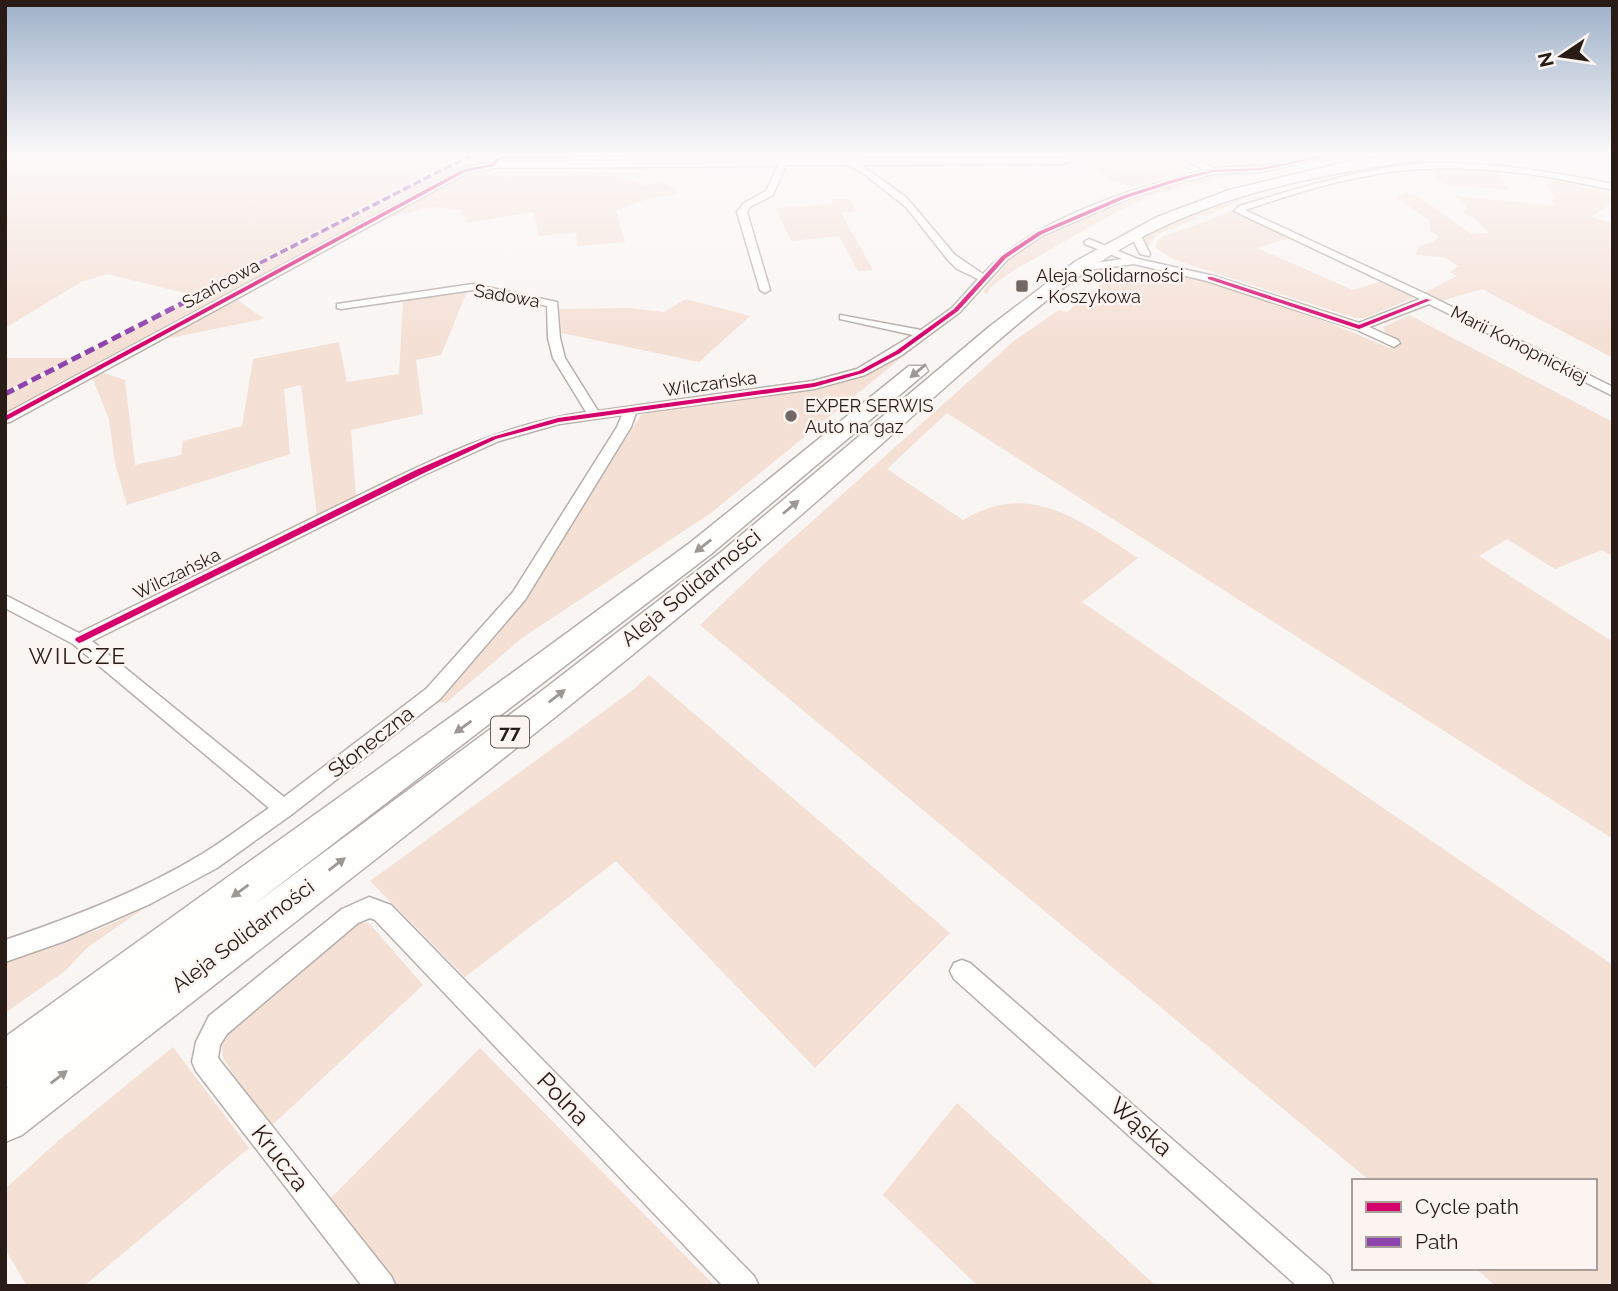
<svg xmlns="http://www.w3.org/2000/svg" width="1618" height="1291" viewBox="0 0 1618 1291" font-family="Raleway,sans-serif">
  <rect width="100%" height="100%" fill="#f9f5f3"/>
  <!-- green -->
  <path fill="#f5e0d5" d="M5 155H463L193 295 107 274 81 282 5 328Z
    M688 155 707 156 709 163H498L524 157Z
    M721 155H835L845 159 714 160V157Z
    M853 155H1075L1076 156 1073 158 853 161 851 157Z
    M1088 155H1178L1197 169 1131 187 1109 179 1083 159Z
    M1189 155H1244L1243 157 1254 166 1217 168Z
    M467 158 486 159 492 163 471 168 5 418V396L445 167Z
    M491 168 487 176 610 173 645 186 659 182 675 188 677 194 651 198 616 210 625 242 577 246 576 232 539 236 534 212 466 223 461 210 433 207 377 220 470 170Z
    M1429 169 1497 171 1509 190 1443 184Z
    M1243 172 1149 196 1107 217 1011 272 992 286 987 294 983 292 1014 255 1050 233 1162 187 1207 175Z
    M1560 180 1605 192 1612 197 1609 205 1590 217 1613 223V358L1482 289 1442 301 1424 293 1457 276 1450 272 1459 266 1443 257 1415 255 1420 246 1433 242 1439 237 1431 232 1429 220 1397 198 1405 193 1416 195 1472 234 1489 233 1474 218 1463 214 1467 206 1454 196 1556 206 1552 200 1556 198 1546 184Z
    M1279 187 1281 188 1249 196 1206 216 1195 215 1198 218 1156 235 1147 248 1143 240C1160 217 1250 192 1279 187Z
    M1260 196 1266 198 1237 208 1235 212 1289 238 1257 248 1353 290 1382 281 1415 297 1364 318H1355L1175 260 1156 248 1157 241 1163 236 1210 220Z
    M832 199H850L856 211 841 213 873 270 858 271 839 236 791 241 776 208 833 204Z
    M1140 270C1172 270 1203 281 1234 290 1287 306 1338 325 1389 348L1404 342 1386 333 1383 327 1409 315 1613 422V556L1602 550 1555 569 1507 539 1479 556 1613 642V839L947 413 887 469 963 520C1030 479 1082 522 1138 558L1082 602 1613 965V1286H1496L1475 1268H1595V1181H1370L700 625 763 565 1014 341 1059 310 1067 312 1107 279Z
    M468 289 441 355 416 360 423 414 351 430 356 497 317 516 301 385 284 389 290 454 127 505 115 463 109 419 92 377 101 372 125 380 135 465 181 455 183 441 242 426 253 359 339 342 347 382 399 374 403 302 418 296Z
    M235 298 264 319 160 340Z
    M686 299 750 316 699 362 562 333 559 309 628 308 664 312Z
    M928 336 711 513 522 638 446 703 433 702 493 640 522 602 641 415 649 412 817 390C867 377 887 365 928 336Z
    M5 358H73L5 391Z
    M649 675 950 933 815 1068 616 861 465 977 370 881 633 690Z
    M143 909 88 947 65 971 5 1013V963L100 929Z
    M360 923H369L423 985 269 1128 223 1058 221 1041 227 1028 350 926Z
    M173 1047 249 1148 84 1286H27L5 1249V1189L58 1141Z
    M480 1048 715 1286H397L329 1200Z
    M957 1103 1156 1286H978L883 1195Z"/>
  <g fill="none" stroke-linecap="round" stroke-linejoin="round">
    <!-- street casing -->
    <g stroke="#b6afab" stroke-width="3">
      <path id="street" d="M1073 155H1086L1062 164 861 165 906 197 955 255 983 274C1034 218 1132 189 1204 170L1178 155H1188L1214 168 1261 166 1319 155H1335L1261 172 1212 174 1180 182 1127 199 1043 235 1008 259 960 312 902 355 865 375 814 389 636 413 631 427 525 600 440 699 291 815 217 868 150 904 65 941 5 962V940C73 917 141 891 202 854 225 840 247 823 269 808L73 644 5 608V595L79 633C164 591 248 550 333 508 414 469 495 425 586 412L553 358 548 338 547 306 473 290 341 309 337 308V304L473 284 557 302 560 338 565 358 598 411 813 381 857 369 913 335 840 319V315L921 330 952 308 978 279 957 269 948 260 906 207 864 174 848 165H786L773 195 750 207 747 212 770 290 765 293 760 290 737 212 744 203 766 191 778 166 492 168 467 173 10 422 5 423V414L464 168 492 162 1061 158ZM622 415 617 427 513 592 426 689 284 797 92 641 424 475 499 441 559 424Z
        M1420 163C1485 161 1549 171 1613 184V190C1550 176 1486 165 1422 169 1362 172 1301 191 1245 210L1426 294 1613 387V396L1429 304 1369 327 1398 340 1400 343 1394 347 1355 329 1207 281 1134 264 1081 271 1076 268 1081 265 1122 259 1085 244 1084 242 1089 239 1138 259 1214 276 1359 323 1420 299 1234 211 1239 206C1299 188 1358 170 1420 163Z
        M1135 231 1140 234 1150 254 1149 256 1140 254 1130 234Z
        M369 897 391 905 754 1276 759 1286H723L375 920 370 918 358 923 227 1034 220 1045 218 1058 391 1276 396 1286H362L196 1071 192 1062 196 1042 209 1016 342 909Z
        M962 960 970 963 1329 1276 1334 1286H1297L954 979 950 971 954 963Z"/>
    </g>
    <!-- highway casing -->
    <g stroke="#b6afab" stroke-width="3">
      <path id="highway" d="M1429 155 1421 160C1321 174 1220 193 1131 243 1068 279 1013 327 959 375 885 440 813 507 737 569 503 763 261 948 22 1135L5 1142V1089L8 1087 5 1088V1037L519 668 691 542 909 366H925L928 371 711 554 253 905 539 693 720 553 989 327 1076 261 1157 217 1229 190 1346 162 1389 155Z"/>
    </g>
    <!-- street -->
    <use href="#street" fill="#fefefd" fill-rule="evenodd"/>
    <!-- highway -->
    <use href="#highway" fill="#fefefd" fill-rule="evenodd"/>
    <!-- quiet-far1 -->
    <path stroke="#8e44ad" stroke-width="3.5" stroke-dasharray="8 3.5" stroke-linecap="butt" d="M219 284 471 155"/>
    <!-- quiet -->
    <path stroke="#8e44ad" stroke-width="5" stroke-dasharray="10 5" stroke-linecap="butt" d="M5 394 222 283"/>
    <!-- cycleway casing -->
    <g stroke="#fcf4f0" stroke-width="4">
      <path id="cycleway" d="M653 155 651 156 507 158 499 160 494 166 465 172 5 421V416L462 170 491 164 497 158 507 156Z
        M1325 155H1333L1261 170 1212 172 1179 181 1126 198 1042 234 1006 258 958 311 900 353 863 373 814 387 559 422 496 439 422 474 82 642 79 643 75 640 76 638 416 470 492 437 558 418 814 383 859 371 896 351 954 309 1002 256 1038 232 1122 196 1175 179 1212 170 1261 168Z
        M1208 277H1212L1359 325 1426 299 1431 300 1359 329 1208 279Z"/>
    </g>
    <!-- cycleway -->
    <use href="#cycleway" fill="#d6006c" fill-rule="evenodd"/>
  </g>
  <!-- one-way arrows -->
  <defs><path id="oneway-solid" d="M-6-.8H1V-3.2L6.5 0L1 3.2V.8H-6Z" transform="scale(1.75)"/></defs>
  <g fill="#9e9895">
    <use href="#oneway-solid" transform="translate(918 371) rotate(140)"/>
    <use href="#oneway-solid" transform="translate(791 507) rotate(-40)"/>
    <use href="#oneway-solid" transform="translate(703 546) rotate(142)"/>
    <use href="#oneway-solid" transform="translate(557 696) rotate(-38)"/>
    <use href="#oneway-solid" transform="translate(463 727) rotate(144)"/>
    <use href="#oneway-solid" transform="translate(337 864) rotate(-37)"/>
    <use href="#oneway-solid" transform="translate(240 891) rotate(144)"/>
    <use href="#oneway-solid" transform="translate(59 1077) rotate(-38)"/>
  </g>
  <!-- sky -->
  <linearGradient id="sky" x2="0" y2="1"><stop stop-color="#9db0c8"/><stop offset="0.46" stop-color="#fcfafa"/><stop offset="1" stop-color="#fcfafa" stop-opacity="0"/></linearGradient>
  <rect width="1618" height="336" fill="url(#sky)"/>
  <!-- markers -->
  <g fill="#726863" stroke="#fcf4f0" stroke-width="2.5">
    <rect x="1015" y="279" width="14" height="14" rx="3.5"/>
    <circle cx="791" cy="416" r="7"/>
  </g>
  <g text-anchor="middle" stroke-width="5" stroke-linejoin="round" paint-order="stroke">
    <!-- far-poi labels -->
    <g font-size="18" fill="#291c16" stroke="#fcf4f0" text-anchor="start">
      <text x="1036" y="282">Aleja Solidarności<tspan x="1036" dy="21">- Koszykowa</tspan></text>
      <text x="805" y="412">EXPER SERWIS<tspan x="805" dy="21">Auto na gaz</tspan></text>
    </g>
    <!-- far-street labels -->
    <g font-size="18" fill="#291c16" stroke="#fcf4f0">
      <text transform="translate(221 284) rotate(-28)" y="6">Szańcowa</text>
      <text transform="translate(507 296) rotate(10)" y="6">Sadowa</text>
      <text transform="translate(1519 345) rotate(27)" y="6">Marii Konopnickiej</text>
      <text transform="translate(710 384) rotate(-8)" y="6">WiIczańska</text>
      <text transform="translate(177 574) rotate(-26)" y="6">WiIczańska</text>
    </g>
    <!-- shield labels -->
    <rect fill="#fcf4f0" stroke="#685d57" stroke-width="2" x="491" y="716.5" width="38" height="31" rx="5"/>
    <g font-size="19" font-weight="bold" fill="#291c16">
      <text x="510" y="739">77</text>
    </g>
    <!-- street labels -->
    <g font-size="21" fill="#291c16" stroke="#fcf4f0">
      <text transform="translate(691 588) rotate(-39)" y="7">Aleja Solidarności</text>
      <text transform="translate(371 742) rotate(-38)" y="7">Słoneczna</text>
      <text transform="translate(243 936) rotate(-37)" y="7">Aleja Solidarności</text>
    </g>
    <!-- neighbourhood labels -->
    <g font-size="23" letter-spacing="2" fill="#291c16" stroke="#fcf4f0">
      <text x="78" y="664">WILCZE</text>
    </g>
    <!-- near-street labels -->
    <g font-size="24" fill="#291c16" stroke="#fcf4f0">
      <text transform="translate(563 1099) rotate(46)" y="8">Polna</text>
      <text transform="translate(1141 1127) rotate(42)" y="8">Wąska</text>
      <text transform="translate(280 1158) rotate(52)" y="8">Krucza</text>
    </g>
  </g>
  <!-- border -->
  <rect width="1618" height="1291" fill="none" stroke="#291c16" stroke-width="14"/>
  <!-- legend -->
  <rect x="1352" y="1179" width="245" height="91" fill="#fcf4f0" stroke="#a89e99" stroke-width="2"/>
  <rect x="1366" y="1202" width="35" height="10" fill="#d6006c" stroke="#a89e99" stroke-width="2"/>
  <text x="1415" y="1214" font-size="21" fill="#291c16">Cycle path</text>
  <rect x="1366" y="1237" width="35" height="10" fill="#8e44ad" stroke="#a89e99" stroke-width="2"/>
  <text x="1415" y="1249" font-size="21" fill="#291c16">Path</text>
  <!-- north arrow -->
  <g transform="translate(1562 56) rotate(257)" stroke="#fcf4f0" stroke-width="5" paint-order="stroke">
  <path d="M0-5L12 26L0 18L-12 26Z" fill="#291c16"/>
  <text y="-10" font-size="19" font-weight="bold" text-anchor="middle" fill="#291c16">N</text>
  </g>
</svg>
